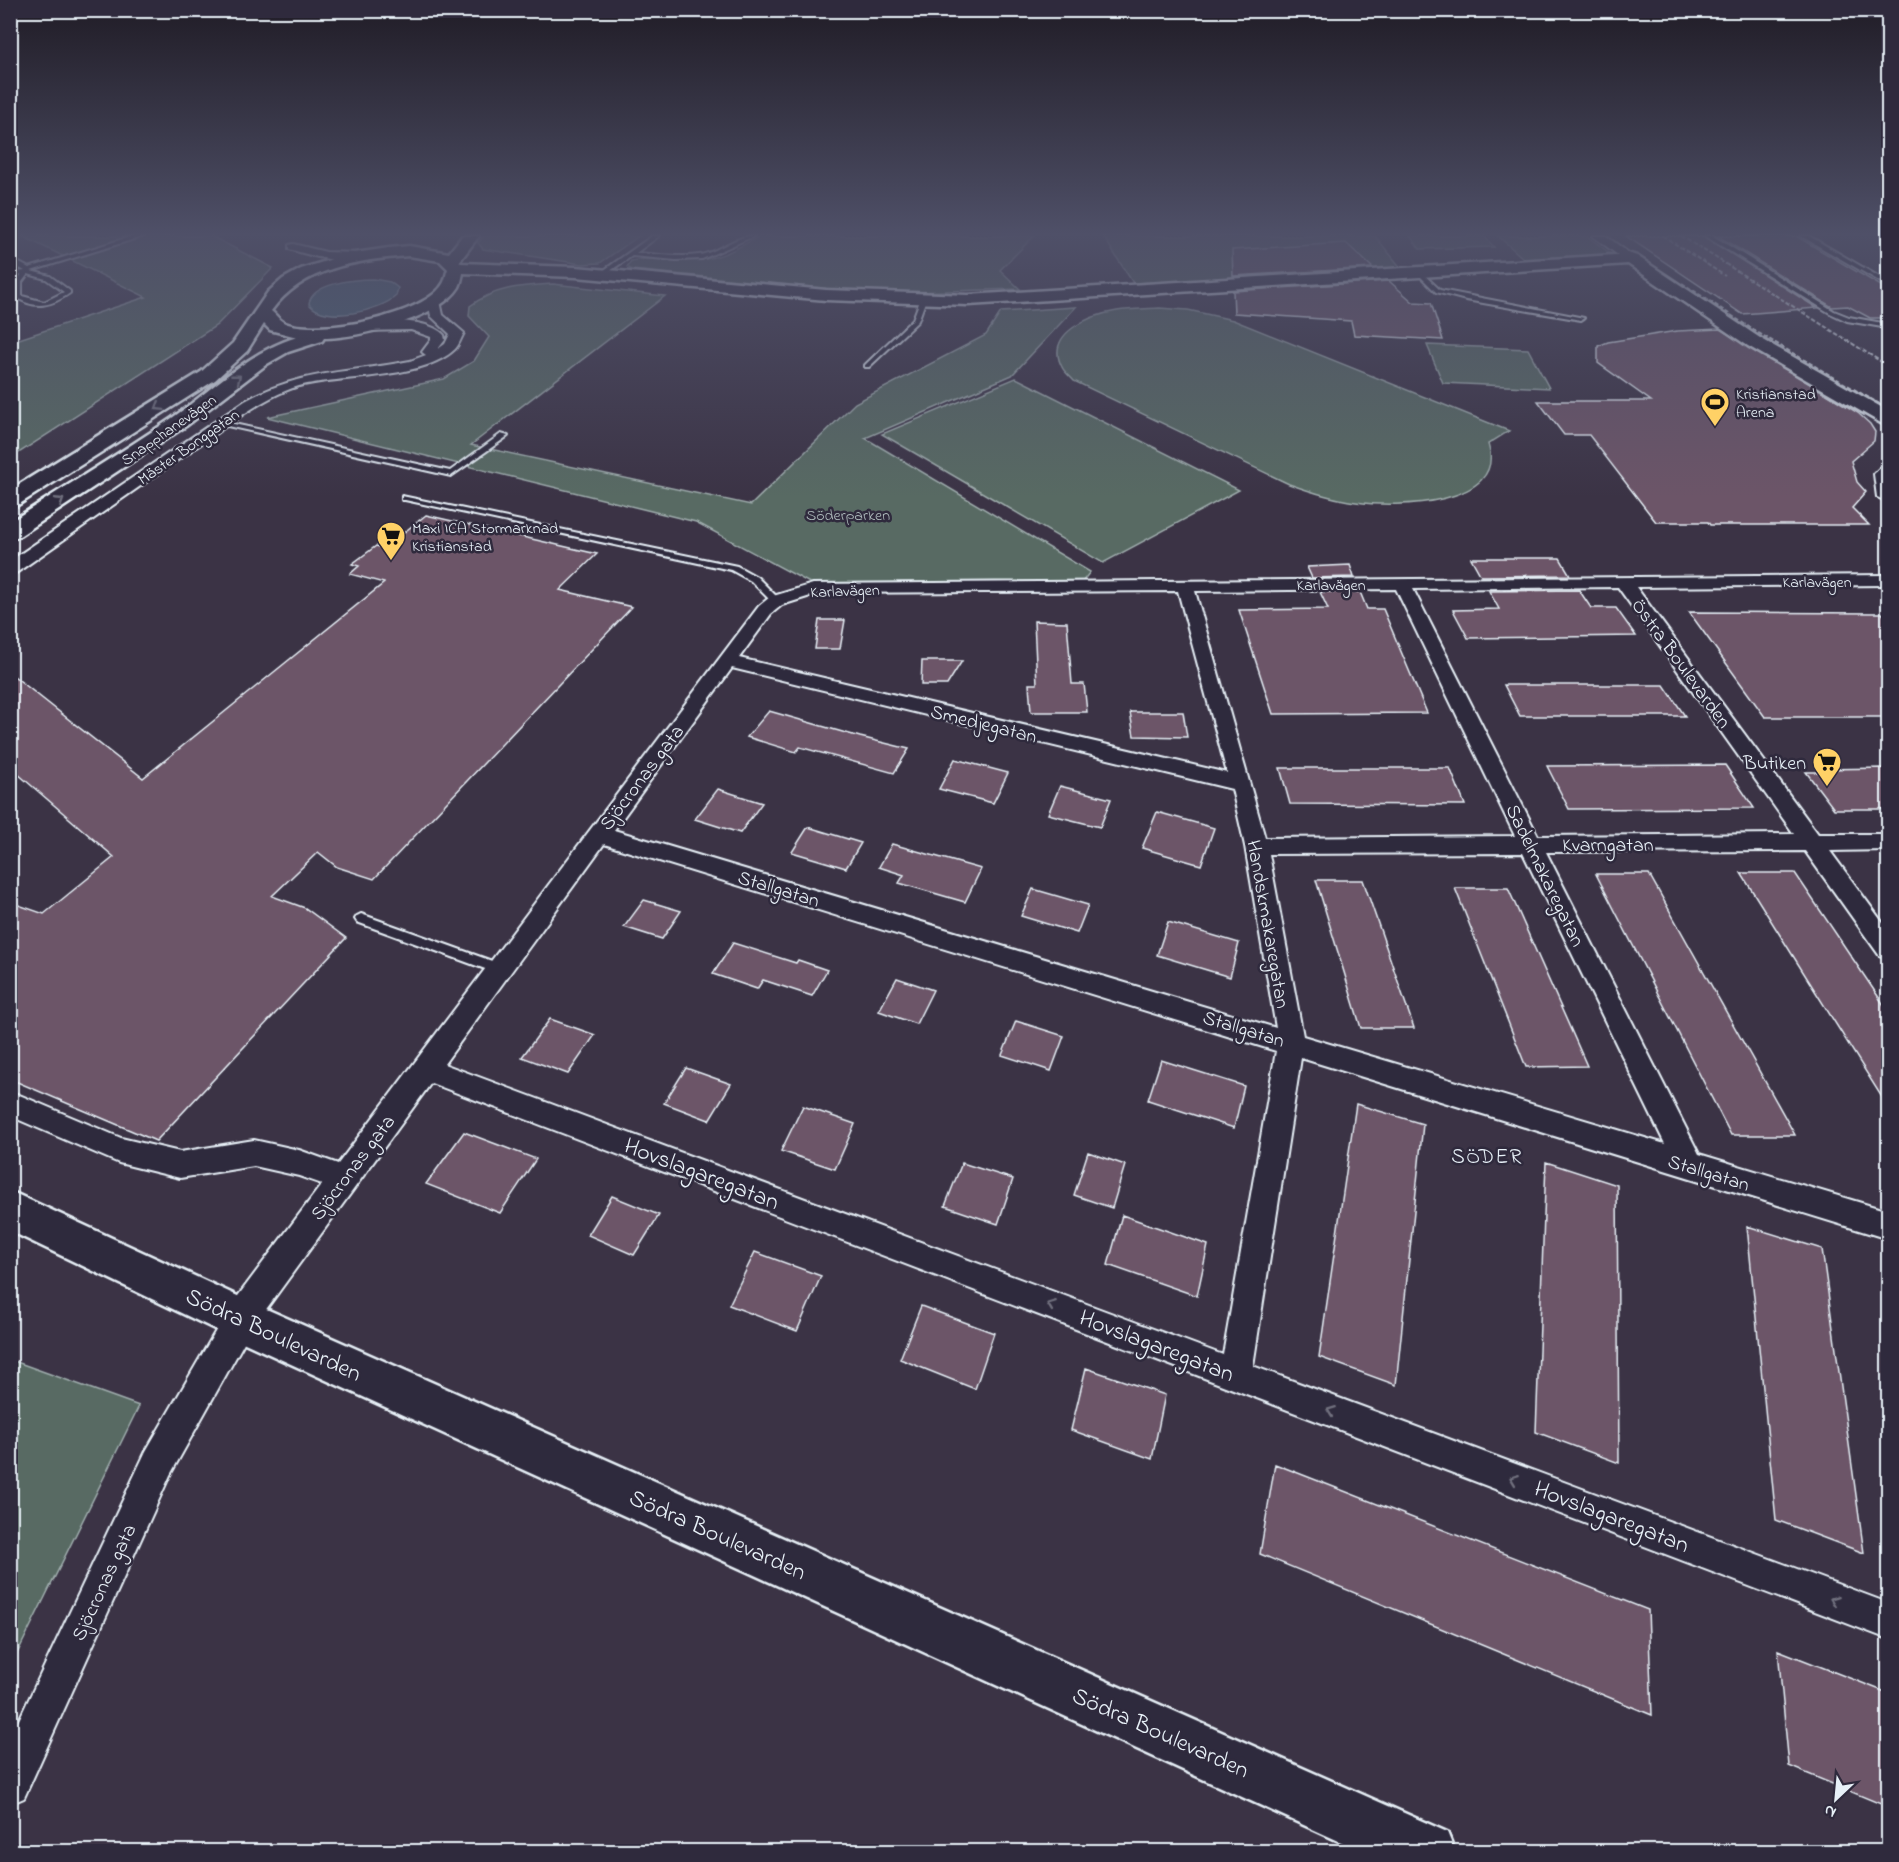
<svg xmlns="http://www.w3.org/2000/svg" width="1899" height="1862" viewBox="0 0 1899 1862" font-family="'Indie Flower',sans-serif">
  <rect width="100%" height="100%" fill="#3b3345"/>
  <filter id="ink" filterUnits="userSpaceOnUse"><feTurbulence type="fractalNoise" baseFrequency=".0167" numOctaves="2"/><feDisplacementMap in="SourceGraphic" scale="12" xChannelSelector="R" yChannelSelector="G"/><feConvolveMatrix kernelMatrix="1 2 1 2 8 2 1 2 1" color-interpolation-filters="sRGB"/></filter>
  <g filter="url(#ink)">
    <!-- green -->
    <path fill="#586a63" stroke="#a0aeae" stroke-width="1.5" d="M22 236H211L273 268 217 325 11 458 10 342 146 297Z
      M484 236H639L600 263 582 264 483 249 478 243Z
      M760 236H1034L1000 270 1020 289 876 293 632 270 627 267 631 261C653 256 675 262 698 260 720 259 741 246 760 236Z
      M1103 236H1375L1402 269 1133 283Z
      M1410 236H1484L1494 247 1420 249Z
      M1498 236H1587L1611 254 1524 259Z
      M553 284 665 296 471 445 751 505 855 403 986 335 1001 312 1076 307 1012 375 865 438 1090 572 1079 586 819 588 696 522 267 417 444 379 474 361 489 337 469 316 470 306C495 287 522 286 553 284Z
      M1159 308 1188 310 1233 320 1509 431 1488 444C1508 506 1394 508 1356 502 1333 499 1311 492 1289 484L1074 381C1071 377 1064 372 1062 367 1044 333 1091 315 1117 311 1131 309 1145 309 1159 308Z
      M1427 345 1528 349 1549 388 1443 383Z
      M1016 378 1239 490 1103 563 882 434Z
      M11 1360 139 1406 11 1666 10 1360Z"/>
    <!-- water -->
    <path fill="#4a6374" stroke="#899ca9" stroke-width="1.5" d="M373 279 390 282 398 288 396 296C380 311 325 324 309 304 311 283 356 279 373 279Z"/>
    <!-- building -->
    <path fill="#6c5567" stroke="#e8f1f8" stroke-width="1.5" d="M1626 236H1703L1817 308 1742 314Z
      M1718 236H1796L1888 290V318H1870L1848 306 1832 307Z
      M1346 243 1373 268 1233 276 1232 250Z
      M1389 281 1413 302 1431 303 1443 340 1354 335 1351 321 1234 313 1233 291Z
      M1720 329 1858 413 1870 424 1875 432 1874 441 1851 461 1857 482 1866 492 1852 508 1869 525H1710L1708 522H1656L1589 435H1564L1538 401H1651L1598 363V346L1608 342 1677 331Z
      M426 515 597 554 560 590 632 607 374 879 337 867 318 852 272 896 305 908 346 938 156 1141 10 1079V902L44 914 114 857 10 767V673L143 778 384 583 350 574 359 566 352 564 376 546 384 548Z
      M1471 558H1560L1570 575 1481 576Z
      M1350 565 1354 577 1312 578 1307 567Z
      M1579 590 1591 608H1616L1636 636 1468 638 1453 610 1499 609 1489 591Z
      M1320 592H1360L1367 609H1383L1427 713 1273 714 1239 610 1328 609Z
      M1689 612 1882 613 1888 620V717H1765Z
      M819 620H845L840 649H815Z
      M1034 621 1067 622 1072 684H1084L1087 712H1031L1029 684H1037Z
      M922 661H962L947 685H921Z
      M1504 685H1664L1685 716H1520Z
      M769 711 860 737 909 749 894 773 800 747 796 752 747 737Z
      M1130 712H1183L1187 737 1134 736Z
      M955 759 1008 773 993 803 939 789Z
      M1725 765 1754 808 1569 809 1547 766Z
      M1280 768H1450L1465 805 1290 804Z
      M1888 768V809H1834L1806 772H1825L1822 769Z
      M1060 786 1111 799 1100 827 1048 814Z
      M718 789 762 803 740 833 695 819Z
      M1157 812 1214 828 1201 865 1142 848Z
      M808 827 861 843 846 868 792 852Z
      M892 844 981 869 965 902 899 883 904 875 879 867Z
      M1741 873H1795L1888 1011V1107Z
      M1596 874H1649L1795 1135H1731Z
      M1316 880H1363L1414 1028H1361Z
      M1455 888H1508L1587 1066 1526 1067Z
      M1033 889 1088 905 1077 933 1021 916Z
      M644 900 681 911 662 939 624 927Z
      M1168 922 1239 943 1230 977 1157 955Z
      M733 943 796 963 798 960 827 970 812 996 763 980 757 989 713 974Z
      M897 978 933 990 916 1024 879 1011Z
      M550 1019 595 1035 568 1074 522 1057Z
      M1016 1021 1064 1036 1051 1071 1002 1055Z
      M1161 1060 1244 1086 1234 1128 1148 1100Z
      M686 1068 731 1084 709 1120 664 1103Z
      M1356 1104 1423 1124 1396 1385 1319 1357Z
      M803 1106 855 1124 835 1169 781 1151Z
      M464 1132 536 1159 500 1213 426 1184Z
      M1088 1152 1125 1165 1112 1208 1074 1195Z
      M1546 1162 1617 1185 1619 1463 1536 1432Z
      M962 1163 1013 1179 998 1224 945 1206Z
      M612 1196 659 1215 634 1255 588 1235Z
      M1122 1215 1208 1245 1197 1296 1108 1265Z
      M1747 1226 1822 1249 1864 1553 1776 1520Z
      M755 1252 821 1276 797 1331 729 1305Z
      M921 1306 994 1333 975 1389 900 1359Z
      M1086 1368 1165 1395 1152 1459 1071 1430Z
      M1275 1464 1648 1610 1652 1715 1260 1554Z
      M1778 1650 1888 1693V1807L1789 1766Z"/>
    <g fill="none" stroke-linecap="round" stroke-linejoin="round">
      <!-- lane casing -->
      <g stroke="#e8f1f8" stroke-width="4">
        <path id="lane" d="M133 236H144L31 271 50 276 70 291V293C52 306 35 310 16 297V282L21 275 10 277V273L25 271 10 263V258L29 268ZM28 274 46 279 64 292 44 302 22 296V282Z
          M652 236H659L636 253C657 254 679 258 699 255 718 253 734 236 754 236L702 259 676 260 632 256 604 275H600V273Z
          M1705 236H1713L1834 311 1849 317 1888 324V328L1847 321 1830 313Z
          M1801 236H1809L1888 282V286Z
          M1419 270 1440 290 1584 318 1581 320 1466 300 1436 292 1417 273Z
          M921 298 926 299 918 321 869 367H865V365L913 319Z
          M220 421 450 471 501 434 508 436 451 476 223 425H220Z
          M1885 463H1888V469L1882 475 1885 496 1888 497V502L1877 497 1874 474Z
          M402 496 737 566 757 577 781 601 776 604 773 603 751 581 731 570 405 500H402Z
          M361 914 503 965 505 969 503 973 499 974 357 922 355 919 357 916Z"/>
      </g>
      <!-- street casing -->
      <g stroke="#e8f1f8" stroke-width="4">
        <path id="street" d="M1593 236H1606L1637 259 1635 262H1627Z
          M293 244 326 252 362 253 368 257C354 269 306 254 289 249V245Z
          M434 297 440 301 443 315 464 333C461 338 459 345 455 349 423 380 341 375 299 386 278 392 259 404 242 415L16 573 10 574V561L245 401C300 370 350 373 410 361L426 355 422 352 431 340V337L411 330 363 331 356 327 358 324C379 319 428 318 444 335L445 340 438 349 445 344 450 334 431 316 428 301Z
          M1888 575V585L1636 587 1818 834H1888V850L1830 851 1888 930V958L1879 955 1805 851 1546 852 1699 1154 1888 1211V1239L1301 1058 1253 1366 1888 1603V1639L431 1083 251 1330 170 1475 24 1798 10 1804V1739L146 1451 229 1308 322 1184 299 1176 254 1166 180 1178 119 1163 10 1116V1091L121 1138 180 1152 254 1140 299 1150 338 1164 759 606 770 597 813 584ZM1618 587 1794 834 1538 836 1413 589ZM1396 589 1515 836 1265 838 1195 591ZM1178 591 1227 773 739 658 771 614 782 605 820 593ZM732 668 1232 789 1245 846 1276 1028 614 830ZM604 844 1276 1051 1223 1355 444 1064ZM1523 853 1665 1144 1303 1036 1269 854Z"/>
      </g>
      <!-- secondary casing -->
      <g stroke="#e8f1f8" stroke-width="5">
        <path id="secondary" d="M462 236H479L459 262 461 263 576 267 826 290 968 295 1631 254 1637 256 1760 338 1888 411V425L1881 423 1748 346 1628 264 968 305 826 300 576 277 463 273C462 278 461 283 459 287 440 318 359 338 324 338L322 341 288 352 267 364 186 426 18 537 10 539V522C64 487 119 454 172 418 213 389 248 352 297 337L270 330 264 324 247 351 215 380 18 505 10 507V490L201 372 233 343 268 292 283 279 301 269 348 254 389 248 409 246 449 253ZM409 256 440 261 448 269C446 273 446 278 444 282 427 316 319 336 285 323 280 321 276 315 271 311 303 267 358 260 409 256Z
          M10 1191 255 1304 1447 1832 1455 1852H1363L225 1334 10 1231Z"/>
      </g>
      <!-- lane -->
      <use href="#lane" fill="#2f2a3d" fill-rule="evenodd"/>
      <!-- street -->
      <use href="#street" fill="#2f2a3d" fill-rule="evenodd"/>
      <!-- secondary -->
      <use href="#secondary" fill="#2f2a3d" fill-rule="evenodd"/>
      <!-- rail -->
      <path stroke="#e8f1f8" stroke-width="2" stroke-dasharray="4.5 2" stroke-linecap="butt" d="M1663 236 1725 276
        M1681 236 1888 366
        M1682 283 1755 331 1888 409"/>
    </g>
    <!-- one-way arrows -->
    <defs><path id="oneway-chevron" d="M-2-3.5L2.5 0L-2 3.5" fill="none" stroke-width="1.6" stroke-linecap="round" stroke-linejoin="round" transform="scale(1.5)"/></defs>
    <g stroke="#70707e">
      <use href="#oneway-chevron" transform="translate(237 378) rotate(-39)"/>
      <use href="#oneway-chevron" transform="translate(159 407) rotate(148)"/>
      <use href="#oneway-chevron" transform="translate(60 501) rotate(-33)"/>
      <use href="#oneway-chevron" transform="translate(1051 1305) rotate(-159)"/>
      <use href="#oneway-chevron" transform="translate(1331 1411) rotate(-159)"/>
      <use href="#oneway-chevron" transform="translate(1514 1479) rotate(-159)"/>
      <use href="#oneway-chevron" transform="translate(1834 1600) rotate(-159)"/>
    </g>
  </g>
  <!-- sky -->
  <linearGradient id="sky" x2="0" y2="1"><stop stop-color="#201c26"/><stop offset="0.47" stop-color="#4f5068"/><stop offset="1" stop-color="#4f5068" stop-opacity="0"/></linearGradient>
  <rect width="1899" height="497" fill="url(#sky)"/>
  <!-- icons -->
  <defs>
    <g id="stadium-pin" transform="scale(1.5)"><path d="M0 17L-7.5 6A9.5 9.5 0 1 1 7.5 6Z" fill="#ffd166" stroke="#2f2a3d"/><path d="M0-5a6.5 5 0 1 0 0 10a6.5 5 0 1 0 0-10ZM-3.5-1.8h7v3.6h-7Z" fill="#111"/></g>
    <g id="supermarket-pin" transform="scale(1.5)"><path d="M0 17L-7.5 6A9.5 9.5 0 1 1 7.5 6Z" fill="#ffd166" stroke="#2f2a3d"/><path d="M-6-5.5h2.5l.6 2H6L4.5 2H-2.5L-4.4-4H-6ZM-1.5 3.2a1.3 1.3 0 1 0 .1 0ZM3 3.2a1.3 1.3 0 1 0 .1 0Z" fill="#111"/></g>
  </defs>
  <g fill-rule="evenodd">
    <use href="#stadium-pin" x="1715" y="402"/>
    <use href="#supermarket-pin" x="391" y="536"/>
    <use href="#supermarket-pin" x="1827" y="762"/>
  </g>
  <g text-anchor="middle" stroke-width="5" stroke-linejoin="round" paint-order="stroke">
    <!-- far-poi labels -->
    <g font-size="16" fill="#e8f1f8" stroke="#2f2a3d" text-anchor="start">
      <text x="1736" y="399">Kristianstad<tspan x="1736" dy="18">Arena</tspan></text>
      <text x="412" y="533">Maxi ICA Stormarknad<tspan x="412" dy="18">Kristianstad</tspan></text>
    </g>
    <!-- far-street labels -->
    <g font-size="16" fill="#e8f1f8" stroke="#2f2a3d">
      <text transform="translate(168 429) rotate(-35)" y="6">Snapphanevägen</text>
      <text transform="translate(188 446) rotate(-35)" y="6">Mäster Bonggatan</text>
      <text x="1817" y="587">Karlavägen</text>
      <text x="1331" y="590">Karlavägen</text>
      <text transform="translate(845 590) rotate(-2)" y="6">Karlavägen</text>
    </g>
    <!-- far-park labels -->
    <g font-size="16" fill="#aebbbc" stroke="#2f2a3d">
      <text x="848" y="520">Söderparken</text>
    </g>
    <!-- street labels -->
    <g font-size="20" fill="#e8f1f8" stroke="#2f2a3d">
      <text transform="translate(1682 663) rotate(54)" y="7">Östra Boulevarden</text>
      <text transform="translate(984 723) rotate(14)" y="7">Smedjegatan</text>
      <text transform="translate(641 777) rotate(-53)" y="7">Sjöcronas gata</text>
      <text x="1608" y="851">Kvarngatan</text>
      <text transform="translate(1546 875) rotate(64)" y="7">Sadelmakaregatan</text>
      <text transform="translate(779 888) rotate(17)" y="7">Stallgatan</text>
      <text transform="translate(1269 924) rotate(80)" y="7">Handskmakaregatan</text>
      <text transform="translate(1244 1028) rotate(17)" y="7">Stallgatan</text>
      <text transform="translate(352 1167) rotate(-53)" y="7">Sjöcronas gata</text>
      <text transform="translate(1709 1172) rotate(17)" y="7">Stallgatan</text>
      <text transform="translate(103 1582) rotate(-65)" y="7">Sjöcronas gata</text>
    </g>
    <!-- poi labels -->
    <g font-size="20" fill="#e8f1f8" stroke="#2f2a3d" text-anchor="end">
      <text x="1806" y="769">Butiken</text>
    </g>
    <!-- neighbourhood labels -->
    <g font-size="21" letter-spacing="1.5" fill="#e8f1f8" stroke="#2f2a3d">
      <text x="1487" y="1163">SÖDER</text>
    </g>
    <!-- near-street labels -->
    <g font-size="24" fill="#e8f1f8" stroke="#2f2a3d">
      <text transform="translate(702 1173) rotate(21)" y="8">Hovslagaregatan</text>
      <text transform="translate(274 1334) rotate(25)" y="8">Södra Boulevarden</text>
      <text transform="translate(1157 1345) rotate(21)" y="8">Hovslagaregatan</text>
      <text transform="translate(1612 1516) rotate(21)" y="8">Hovslagaregatan</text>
      <text transform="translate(718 1534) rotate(24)" y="8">Södra Boulevarden</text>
      <text transform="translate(1161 1732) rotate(24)" y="8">Södra Boulevarden</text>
    </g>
  </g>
  <!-- margin -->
  <rect width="1899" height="1862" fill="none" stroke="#2f2a3d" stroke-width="36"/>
  <rect x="18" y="18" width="1863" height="1826" fill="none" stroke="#e8f1f8" stroke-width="2" filter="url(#ink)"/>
  <!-- north arrow -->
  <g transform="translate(1836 1799) rotate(206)" stroke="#2f2a3d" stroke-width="4.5" paint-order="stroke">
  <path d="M0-4.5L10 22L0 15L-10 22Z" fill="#e8f1f8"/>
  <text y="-9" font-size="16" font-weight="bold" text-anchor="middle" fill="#e8f1f8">N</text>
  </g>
</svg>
